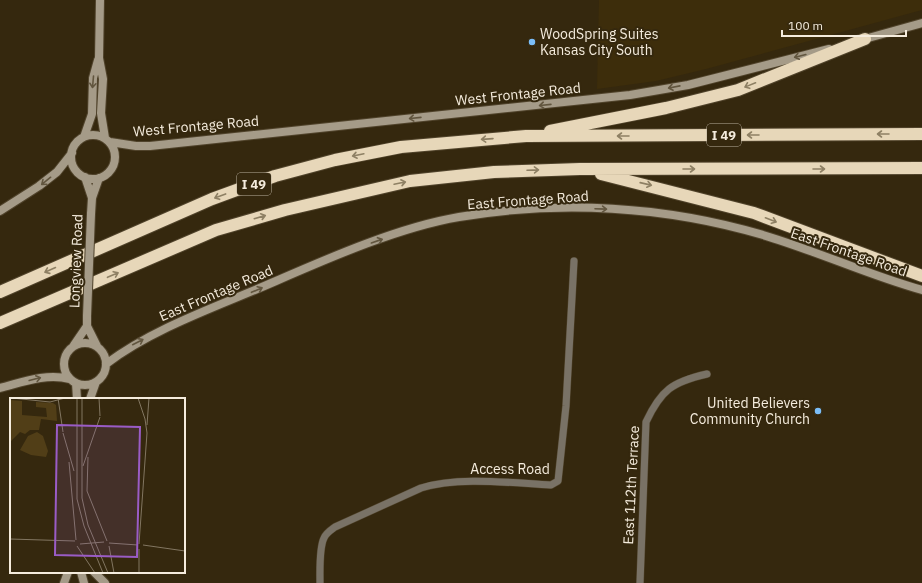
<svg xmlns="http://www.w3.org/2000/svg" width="922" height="583" viewBox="0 0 922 583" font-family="'IBM Plex Sans',sans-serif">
  <rect width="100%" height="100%" fill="#35280e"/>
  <!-- built -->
  <path fill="#3d2d0b" d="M599 0H922V10L706 69 656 81 597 89Z"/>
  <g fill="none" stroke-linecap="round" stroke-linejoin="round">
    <!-- street casing -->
    <g stroke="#50432b" stroke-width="8">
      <path id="street" d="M320 583C320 572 319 548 324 538 326 533 331 530 335 527L421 488C458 476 512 483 551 485L558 481 566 406 574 261
        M640 583 646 422C661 390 672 382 707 374"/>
    </g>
    <!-- secondary casing -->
    <g stroke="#50432b" stroke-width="10">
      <path id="secondary" d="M100 0 99 58 103 79 101 113 105 138
        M861 40 922 23
        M71 157a22 22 0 1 1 44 0a22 22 0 1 1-44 0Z
        M84 137 92 114 93 78 98 60
        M110 142 136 146H150L630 95 688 85 829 49
        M85 177 92 198 91 214
        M92 198 99 178
        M0 211 39 186 57 172 72 153
        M87 326 97 346
        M64 364a21 21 0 1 1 42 0a21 21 0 1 1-42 0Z
        M74 345 87 326V316
        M106 364C155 327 219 306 276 281 331 257 400 227 459 217 560 200 665 206 763 235 817 251 868 275 922 290
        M76 383 77 399
        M0 388C23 382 46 373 70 379
        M90 399 96 382
        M81 572 84 583
        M94 572 105 583
        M64 583 68 572"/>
    </g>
    <!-- highway casing -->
    <g stroke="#50432b" stroke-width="14">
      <path id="highway" d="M550 131 666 108 738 90 865 39
        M601 174 754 213 922 276
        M0 292 212 199 275 176 335 160 401 147 526 136 922 134
        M0 323 216 230 285 210 410 181 494 172 580 169 922 168"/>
    </g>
    <!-- street -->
    <use href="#street" stroke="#797266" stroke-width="7"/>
    <!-- secondary -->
    <use href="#secondary" stroke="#a59b88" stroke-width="8"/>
    <!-- highway -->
    <use href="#highway" stroke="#e7d7b9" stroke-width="12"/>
    <!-- secondary-bridge casing -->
    <g stroke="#50432b" stroke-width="10" stroke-linecap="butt">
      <path id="secondary-bridge" d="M87 316 91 214"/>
    </g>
    <!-- secondary-bridge -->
    <use href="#secondary-bridge" stroke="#a59b88" stroke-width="8"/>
  </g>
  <!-- one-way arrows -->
  <defs><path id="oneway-shaft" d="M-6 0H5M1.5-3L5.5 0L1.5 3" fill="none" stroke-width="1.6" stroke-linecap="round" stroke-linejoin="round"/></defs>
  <g stroke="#62563f">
    <use href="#oneway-shaft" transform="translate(800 56) rotate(166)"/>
    <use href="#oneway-shaft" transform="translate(93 82) rotate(95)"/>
    <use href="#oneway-shaft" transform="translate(674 87) rotate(169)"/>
    <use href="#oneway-shaft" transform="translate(545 105) rotate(174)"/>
    <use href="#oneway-shaft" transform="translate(415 118) rotate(174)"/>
    <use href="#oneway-shaft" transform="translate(46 181) rotate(141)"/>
    <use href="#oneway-shaft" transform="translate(601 209) rotate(2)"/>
    <use href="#oneway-shaft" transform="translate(377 241) rotate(-19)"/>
    <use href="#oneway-shaft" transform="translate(257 290) rotate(-23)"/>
    <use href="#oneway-shaft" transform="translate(138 342) rotate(-27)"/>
    <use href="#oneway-shaft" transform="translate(35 379) rotate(-14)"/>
  </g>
  <g stroke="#8e8064">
    <use href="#oneway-shaft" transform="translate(750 85) rotate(158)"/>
    <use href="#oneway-shaft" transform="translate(883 134) rotate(180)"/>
    <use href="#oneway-shaft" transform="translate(753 135) rotate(180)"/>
    <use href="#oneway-shaft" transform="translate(623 136) rotate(180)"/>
    <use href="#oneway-shaft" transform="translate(487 139) rotate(176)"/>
    <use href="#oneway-shaft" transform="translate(358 155) rotate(168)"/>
    <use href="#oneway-shaft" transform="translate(689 169)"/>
    <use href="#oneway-shaft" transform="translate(819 169)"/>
    <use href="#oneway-shaft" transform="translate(533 170) rotate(-2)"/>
    <use href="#oneway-shaft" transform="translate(400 183) rotate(-12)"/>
    <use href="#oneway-shaft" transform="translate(646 184) rotate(13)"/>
    <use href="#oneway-shaft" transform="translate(220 196) rotate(160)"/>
    <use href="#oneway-shaft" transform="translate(260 217) rotate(-16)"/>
    <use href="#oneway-shaft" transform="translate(771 220) rotate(21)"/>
    <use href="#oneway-shaft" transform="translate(50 270) rotate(156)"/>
    <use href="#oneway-shaft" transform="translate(113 275) rotate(-23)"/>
  </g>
  <!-- markers -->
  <g fill="#7bbef8" stroke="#35280e" stroke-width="1.5">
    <circle cx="532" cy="42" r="4"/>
    <circle cx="818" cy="411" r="4"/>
  </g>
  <g text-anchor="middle" stroke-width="4" stroke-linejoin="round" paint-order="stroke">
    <!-- shield labels -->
    <g fill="#35280e" stroke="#bbb19f" stroke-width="1">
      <rect x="707" y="124" width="34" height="22" rx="3"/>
      <rect x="237" y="173" width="34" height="22" rx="3"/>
    </g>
    <g font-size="13" font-weight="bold" fill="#f5ecdd">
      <text x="724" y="140">I 49</text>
      <text x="254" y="189">I 49</text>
    </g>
    <!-- poi labels -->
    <g font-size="14" fill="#f5ecdd" stroke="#35280e" text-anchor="start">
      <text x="540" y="39">WoodSpring Suites<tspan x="540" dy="16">Kansas City South</tspan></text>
      <text x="810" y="408" text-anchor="end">United Believers<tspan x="810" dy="16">Community Church</tspan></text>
    </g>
    <!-- street labels -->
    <g font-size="14" fill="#f5ecdd" stroke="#35280e">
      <text transform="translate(518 94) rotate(-6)" y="5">West Frontage Road</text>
      <text transform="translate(196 126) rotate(-5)" y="5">West Frontage Road</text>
      <text transform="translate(528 200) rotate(-4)" y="5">East Frontage Road</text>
      <text transform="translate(849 252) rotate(19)" y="5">East Frontage Road</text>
      <text transform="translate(76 261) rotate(-88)" y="5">Longview Road</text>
      <text transform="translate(216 293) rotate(-23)" y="5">East Frontage Road</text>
      <text x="510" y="474">Access Road</text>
      <text transform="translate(631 485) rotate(-87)" y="5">East 112th Terrace</text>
    </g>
  </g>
  <!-- overview -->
  <g transform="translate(10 398)">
    <rect width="175" height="175" fill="#35280e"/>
    <path d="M0 2 12 3V17L37 19 36 10 26 9V4L43 5 46 7 47 23 31 21 29 32H20L15 36 10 34 0 44ZM27 34 33 38 38 53 36 59 21 57 10 52 18 38Z" fill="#513e17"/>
    <path fill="none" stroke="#827661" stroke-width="1" d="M2 0 40 4 55 0M29 0H44M48 0 53 34M67 0V101L74 128 93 175M72 0V100L78 127 98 175M89 0 90 18M128 0 135 21 137 35 129 146M137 27 139 0M53 35 64 73M78 59 77 93 97 143M59 64 66 142M73 68 90 19M0 141 65 143M99 145 128 147M70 146 94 144M133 147 175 153M67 148 85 175M99 148 104 175M129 151V175"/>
    <path fill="#9a5cc6" fill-opacity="0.15" stroke="#9a5cc6" stroke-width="2" d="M47 27 130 29 127 159 45 157Z"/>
    <rect width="175" height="175" fill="none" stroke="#f5ecdd" stroke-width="2"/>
  </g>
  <!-- scale -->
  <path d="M782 30v6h124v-6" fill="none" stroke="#f5ecdd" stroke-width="2"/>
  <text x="788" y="30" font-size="12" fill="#f5ecdd" stroke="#35280e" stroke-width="3" paint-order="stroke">100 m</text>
</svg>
